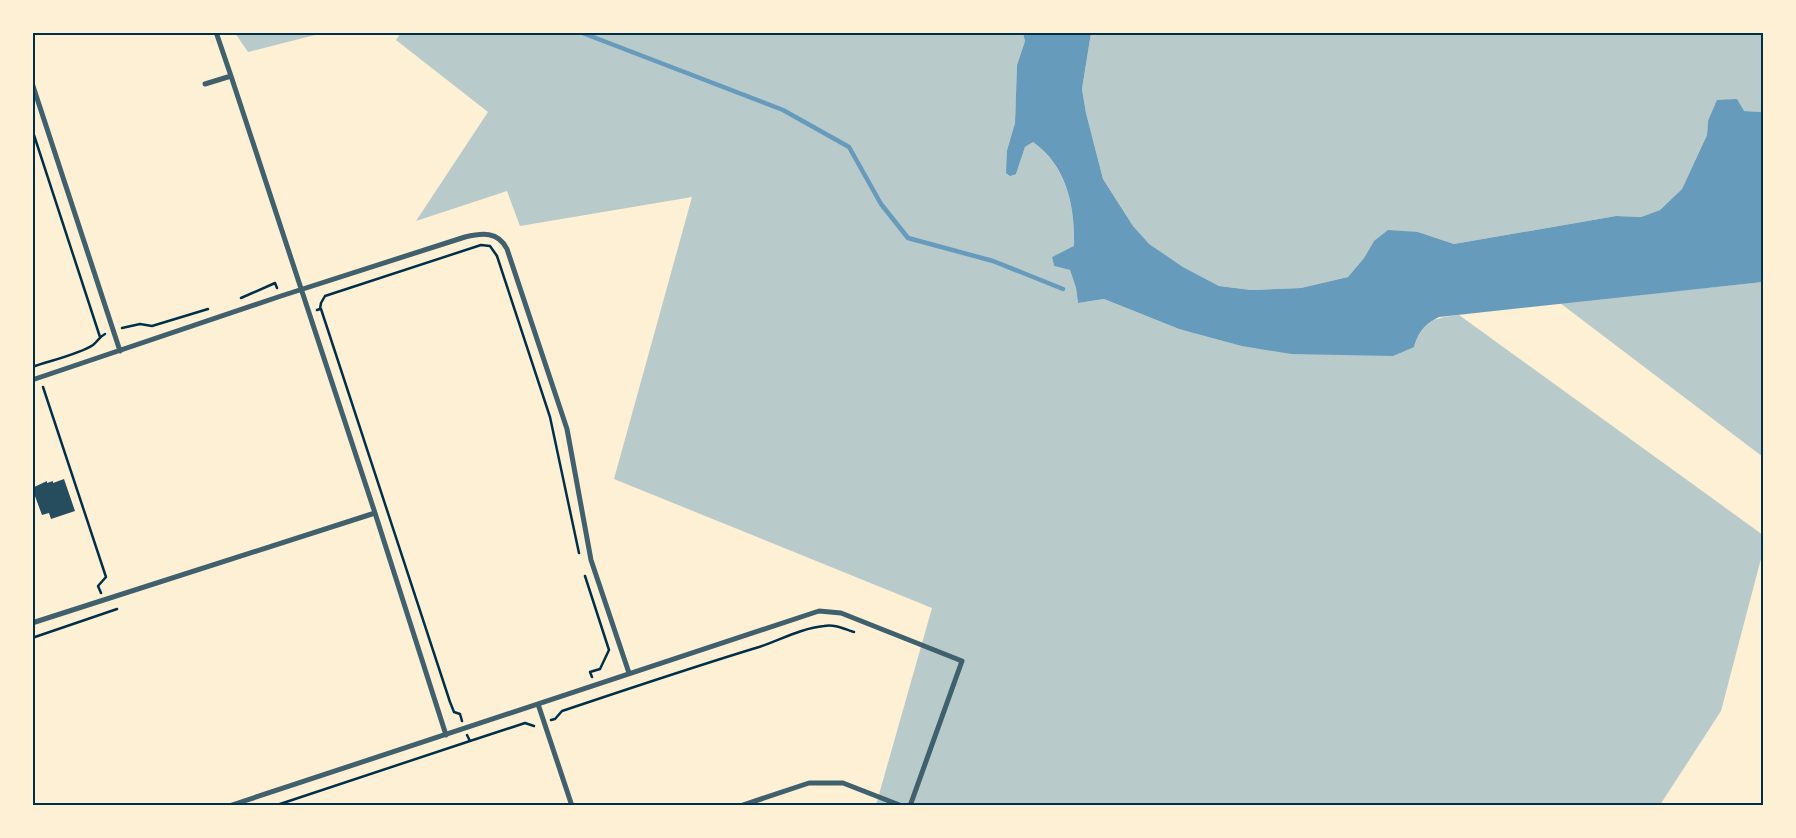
<svg xmlns="http://www.w3.org/2000/svg" width="1796" height="838" viewBox="0 0 1796 838" font-family="'Fira Sans Condensed',sans-serif">
  <rect width="100%" height="100%" fill="#fdf0d5"/>
  <!-- green -->
  <path fill="#b9caca" d="M401 32 1023 33 1025 41 1017 65 1015 123 1012 136 1016 174 1025 147 1033 142C1067 167 1075 207 1074 247L1052 257 1054 266 1070 270 1076 288 1078 303 1104 299 1179 329 1291 354 1414 347C1422 321 1434 318 1459 315L1763 535V551L1721 711 1660 805H876L932 608 614 479 692 197 520 226 507 191 416 221 488 112 396 40Z
    M235 33H323L248 52Z
    M1091 33H1763V112L1744 111 1708 121 1707 135 1682 189 1660 210 1641 217 1616 216 1454 244 1418 232 1374 241 1364 258 1348 277 1301 288 1251 290 1219 286 1183 267 1149 245 1133 226 1103 179 1086 113 1082 89Z
    M1763 282V457L1560 303Z"/>
  <!-- water -->
  <path fill="#669bbc" d="M1023 33H1091L1082 89 1086 113 1103 179 1133 226 1149 244 1183 267 1219 286 1251 290 1301 288 1348 277 1364 258 1374 241 1388 230 1418 232 1454 244 1616 216 1641 217 1660 210 1682 189 1707 135 1708 121 1717 100 1737 99 1744 111 1763 112V282L1439 317C1424 325 1419 331 1414 347L1393 356 1291 354 1242 346 1179 329 1104 299 1078 303 1076 288 1070 270 1054 266 1052 257 1074 246C1075 207 1067 166 1033 142L1025 147 1016 174 1010 176 1006 173 1007 151 1015 123 1017 65 1025 41Z"/>
  <g fill="none" stroke-linecap="round" stroke-linejoin="round">
    <!-- stream -->
    <path stroke="#669bbc" stroke-width="4.5" d="M580 32 783 110 849 147 881 204 908 238 993 261 1063 289"/>
  </g>
  <!-- building -->
  <path fill="#264d5e" d="M64 479 75 511 51 519 49 513 42 515 32 488 47 481V483L53 481V483Z"/>
  <g fill="none" stroke-linecap="round" stroke-linejoin="round">
    <!-- path -->
    <path stroke="#003049" stroke-width="2.5" d="M32 129 100 337
      M241 298 275 283 277 288
      M321 309 450 702 454 712 460 714 462 721
      M317 310 320 309 321 303 325 296 481 245 490 246 497 256 550 417 579 553
      M122 328 140 324 152 326 208 309
      M32 367C49 361 80 354 93 345 98 341 99 337 105 334
      M43 387 106 577 98 586 101 593
      M585 576 609 650 600 669 590 672 592 677
      M32 638 117 609
      M551 720 555 719 562 711C628 689 693 667 759 647 780 640 802 628 824 626 835 624 844 629 854 632
      M467 735 470 741 525 723 534 726
      M274 806 470 741"/>
    <!-- minor -->
    <path stroke="#3f606c" stroke-width="5" d="M216 32 231 76
      M32 83 120 351
      M205 84 231 76 375 513 446 735
      M32 380 281 296 465 237C482 233 498 231 507 249L567 429 591 560 629 673
      M32 623 375 513
      M538 704 572 806
      M229 806 819 611 841 613 962 661 910 806
      M740 806 809 783H843L902 806"/>
  </g>
  <!-- border -->
  <rect width="1796" height="838" fill="none" stroke="#fdf0d5" stroke-width="68"/>
  <rect x="34" y="34" width="1728" height="770" fill="none" stroke="#003049" stroke-width="2"/>
</svg>
